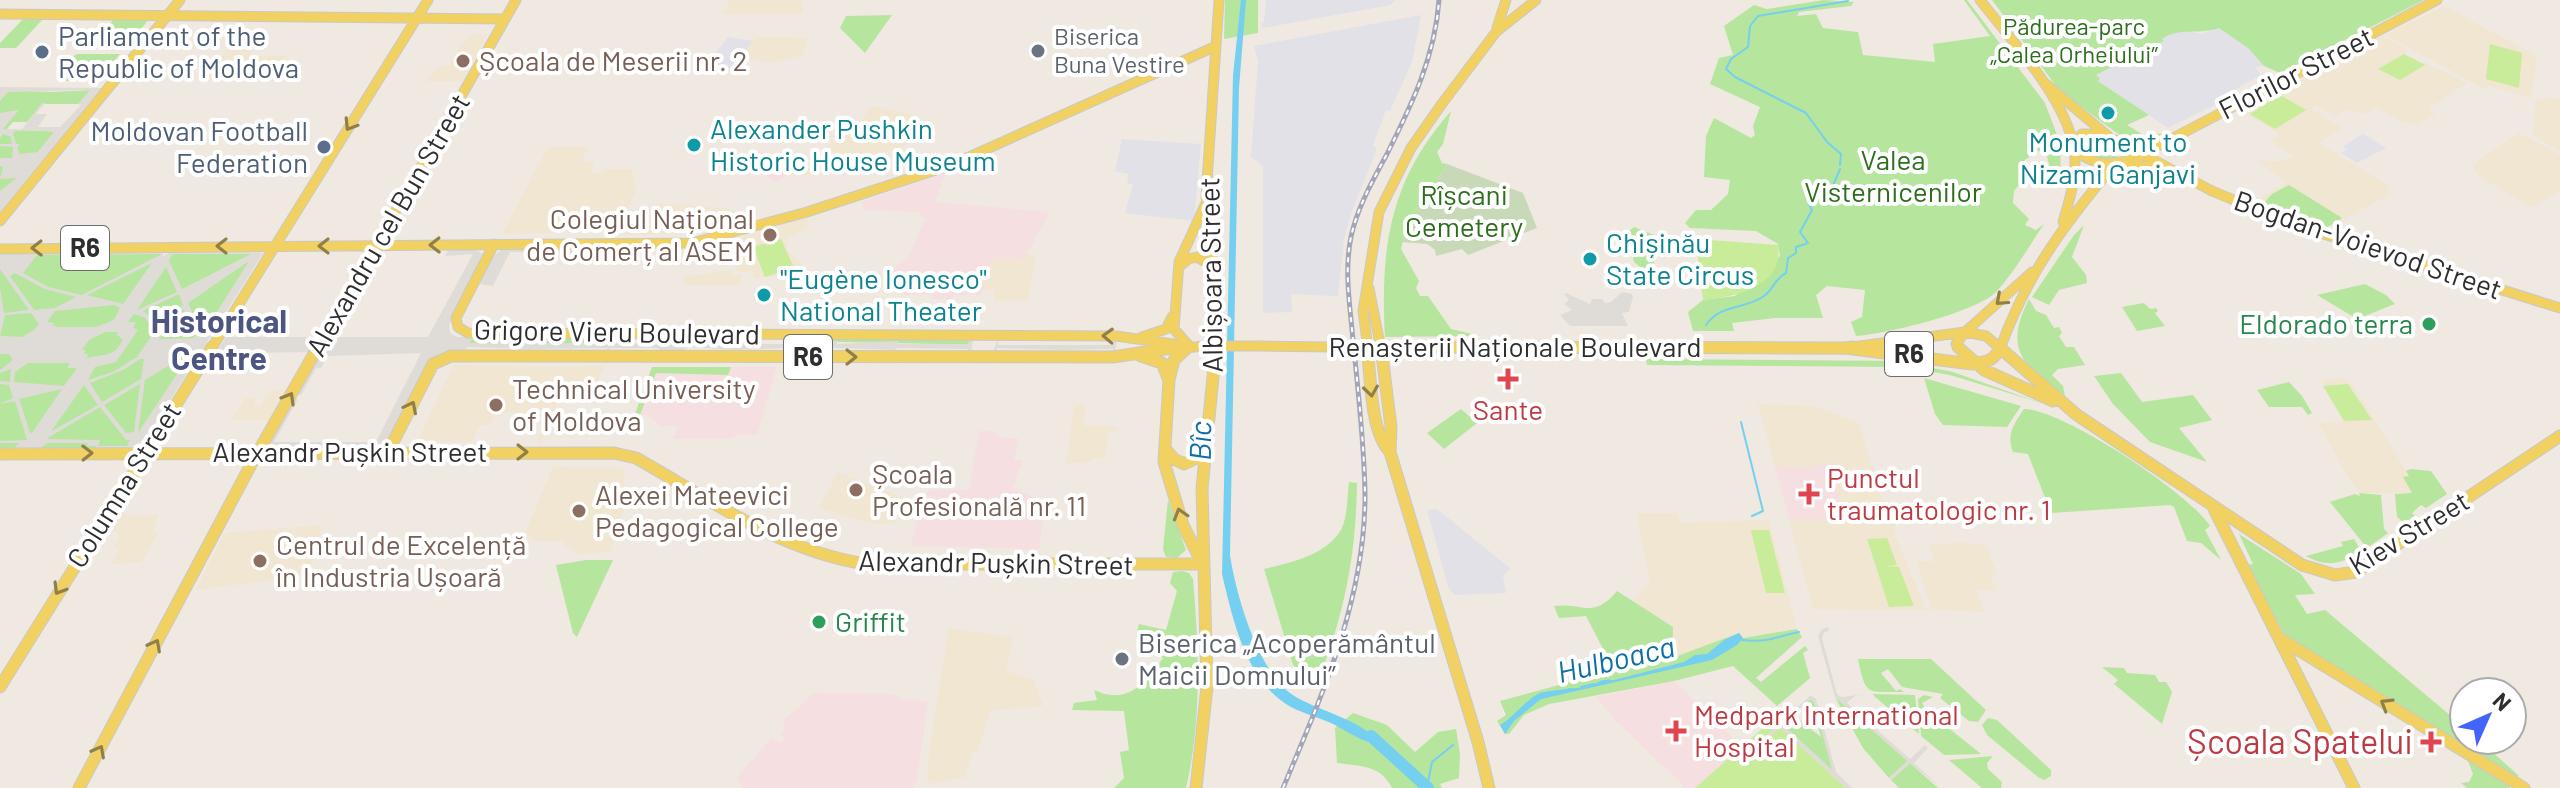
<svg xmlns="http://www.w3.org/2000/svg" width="2560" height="788" viewBox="0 0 2560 788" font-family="Barlow,sans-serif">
  <rect width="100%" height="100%" fill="#efe9e1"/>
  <!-- industrial -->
  <path fill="#e3e1e8" d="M1266 0H1395L1391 5 1263 28 1261 23 1264 22Z
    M1421 15 1412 62 1390 111 1386 110 1373 145 1377 149 1351 214 1344 239 1338 296 1291 294 1292 312 1263 313V166L1251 157 1258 61 1254 46Z
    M2219 27 2248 48 2264 66 2255 67 2261 75 2234 90 2239 93 2168 128 2097 80 2095 75 2140 55 2163 42 2161 40 2169 34 2182 30 2202 34Z
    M728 37 753 41 732 70 714 67 725 57 715 54Z
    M2363 134 2386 148 2357 163 2341 153 2347 149 2343 146Z
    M1122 139 1201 144 1194 221 1125 213 1133 185 1127 183 1129 174 1115 171Z
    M1437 509 1511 569 1503 576 1506 593 1455 595 1449 589 1427 510Z"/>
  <!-- education -->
  <path fill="#f0e6d1" d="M730 0H803L801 7 804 8 801 14H723Z
    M2444 6 2537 56 2531 98 2489 86 2483 88 2385 35Z
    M472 34 488 35 462 81H426L437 68 450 65 456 52Z
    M2383 36 2406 49 2407 55 2467 83 2428 109 2435 114 2418 124 2403 122 2377 107 2364 114 2347 109 2335 116 2316 106 2311 109 2342 128 2319 143 2389 186 2388 190 2392 193 2332 226 2257 199 2287 183 2258 161H2284L2293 156 2271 141 2280 134 2244 112 2281 92 2279 87Z
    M755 37H779L807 38 803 55 772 63 742 57Z
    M248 46 247 48 253 50 250 56H288L284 62H274L268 70 284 71 276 81H202L229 47Z
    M2554 98 2560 100V151L2533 135 2536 100Z
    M871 106 916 115 911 119 917 123 908 144 892 151 871 154 858 163 849 156 843 157 821 171 801 176 835 140 859 124Z
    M2519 133 2560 155V190L2535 206H2529L2479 176 2474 168 2475 163Z
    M548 147H589L581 162 595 163 591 173H601L603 169H632L636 190 615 237H608L609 231 502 234Z
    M660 203 732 209 745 224 709 233 625 235 634 215 652 216Z
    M807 218 809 227 787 238V250L803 265 795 275 753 278 754 272H736L737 256 743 254 738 238Z
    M1028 253 1036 257 1027 300 994 301 995 290H982L988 263 994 258 1024 259Z
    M732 270 731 275H742L739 285H683L685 277Z
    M454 365 564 367 604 366 589 400H559L541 442H537L551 412 496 413 490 425H480L472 442H417Z
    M2340 378 2353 385 2410 477H2404L2412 493H2359L2346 473 2318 423 2344 422 2321 381Z
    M285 390 269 420H232L245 398H257L253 405H261L270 391Z
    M1758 404 1813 406 1859 423 1882 501 1899 513 1894 533 1926 610 1813 609 1789 520H1844L1834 480 1829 465 1815 468 1775 466Z
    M1074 405H1086L1083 426H1115L1118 431 1108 432 1105 459 1098 457 1085 463H1067Z
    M553 467 623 468 625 506 610 552 574 554 575 548 565 546 566 541H530L532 537 524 536Z
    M838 472 910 500 911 502 893 524H874L819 508Z
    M127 513 126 516 159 515 153 532H159L141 562 111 564 120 547H114L119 536 116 531 105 530 116 514Z
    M1637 513H1678L1680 523 1769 520 1797 629 1724 640 1672 658 1614 670 1586 616 1559 618 1554 606 1594 609 1608 601 1616 592 1631 602 1650 583Z
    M322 525 308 575 196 590 224 533Z
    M1963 543 1986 545 1997 575H1990L1996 590 1976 589 1984 612 1931 609 1916 561H1935L1929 544Z
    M949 628 1013 638 1006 671 1033 679 1043 706 991 710 977 752H973L964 777 931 784 928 781 929 751Z"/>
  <!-- medical -->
  <path fill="#f5dfe0" d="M757 151 774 156 772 160 790 167 786 176 776 183 748 163Z
    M942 174 944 176 935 202 1050 212 1024 259 994 258 993 263H988L981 295H953L952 299H932V294L906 295 887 282 897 265 908 259 925 218 920 217 921 212 864 210 861 202Z
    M652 367H777L757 435H735L733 438 724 439H673L677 426H661L647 415 635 414Z
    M979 431H994L1002 438H1018L1014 460H1022L1013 488 1050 505 1043 519 1039 549 911 546 924 495 930 490H969Z
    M1814 464 1830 465 1845 520H1789L1775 466 1814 468Z
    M1674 681 1742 747 1695 788H1686L1617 722 1596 697Z
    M814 693 885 694 900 696V700L914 699 928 702 917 780 913 788H742L737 777 771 739 781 743 785 738 780 734 785 729 783 721Z"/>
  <!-- green -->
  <path fill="#b6e59e" d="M1225 0H1258V33L1224 39Z
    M1824 0 1854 2 1851 6 1799 12 1797 16 1816 14 1823 28 1858 32 1863 55 1935 62 1933 44 1990 36 1964 0H1967L2045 103 2060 143 2061 188 2054 184 2046 152 2030 150 2029 157 2025 160 2023 174 2027 176 2014 191 2013 203 2029 219 2025 225 2036 230 2044 224C2029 246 2015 271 1997 291 1978 312 1886 334 1856 336L1851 322 1862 317 1865 290 1827 286 1816 295 1823 318H1775L1732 323 1734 331H1693L1688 312 1703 300 1735 296 1780 256 1778 244 1756 231 1690 228 1685 223 1696 210H1711L1728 194 1730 180 1704 177 1706 136 1714 118 1751 138 1755 135 1753 126 1760 107 1710 84 1719 58 1733 55 1724 26 1754 5 1767 9Z
    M1992 0H2424L2280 73 2264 66 2248 48 2219 28C2199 35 2179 27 2162 39L2164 41 2096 75 2100 78 2098 81 2149 115 2127 125 2147 137 2170 131 2143 143 2126 139 2114 131 2059 90Z
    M892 15 865 53 840 28 846 16Z
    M25 17 43 19 16 48H0V43Z
    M149 19 127 46H84V42L114 20Z
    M77 54H120L97 81H63L70 58Z
    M0 90 52 92 94 90 82 104H42L27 122H13L6 130 55 131 0 199Z
    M1451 111 1443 144 1437 152 1442 163 1447 164 1414 218 1407 222 1401 249 1419 281 1416 288 1420 296H1428L1451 329 1480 336 1385 337C1380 247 1390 180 1451 111Z
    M2101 137 2116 146 2117 157C2104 163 2090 157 2080 148L2084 138Z
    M2289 185 2342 218 2326 228 2262 205 2272 194Z
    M2084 225 2072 257 2086 275 2087 283 2059 290 2049 305 2032 297 2074 235Z
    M1634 227 1659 237 1654 263 1644 270 1634 262 1628 232Z
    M163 252V257L171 252 263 253 145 439 125 450H0V253Z
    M2365 284 2386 295 2395 304 2357 319 2317 295Z
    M2029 299 2036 311 2046 315 2054 328 2059 327 2062 333 2059 336 2066 347H2074L2085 365 2058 369 2052 375 2063 386 2065 396C2023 366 2003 350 2029 299Z
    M2144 303 2150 309 2156 308 2158 311 2155 313 2165 326 2137 331 2122 307Z
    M472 337 613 338 610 343H469Z
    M803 338 970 339 968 344C912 344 859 342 802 341Z
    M1646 359 1899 361 1953 372 2041 403 1950 375 1903 367 1647 365Z
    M652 367H731L728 375 656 373 640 415 635 414Z
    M2121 373 2142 402 2193 395 2212 420 2179 428 2207 462 2150 442 2113 404 2094 376Z
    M1924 378 2021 406 2007 427 1943 425 1935 414Z
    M2289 382 2302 396 2312 413 2308 415 2302 407H2269L2257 390Z
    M1461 409 1477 423 1444 449 1427 433Z
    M2024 409C2063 409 2189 493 2210 526L2205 530 2221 560 2201 543 2187 541 2174 507 2170 505 2051 513 2028 454 2013 452C2006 434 2014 424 2024 409Z
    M2411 469 2431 471 2447 494 2426 508 2421 505 2412 513 2415 516 2404 523 2397 517 2395 494 2412 493 2403 477 2409 476 2406 471Z
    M1349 482 1357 483C1356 558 1344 615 1317 684L1293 665 1264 569C1289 563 1323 556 1339 533 1348 521 1347 497 1349 482Z
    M2359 493 2381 495 2384 529 2388 533 2367 548 2330 502 2355 494 2360 496Z
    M1168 500 1186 550 1177 558 1166 557 1163 549Z
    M2239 534 2301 574 2315 594 2295 595 2307 614 2325 610 2464 727V740H2479L2519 776 2515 777 2285 636 2248 565 2253 564Z
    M2354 539 2361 551C2342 564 2328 568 2306 556L2343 546 2341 542Z
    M586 560H613L577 637 573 633 556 565Z
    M1182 571 1189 573 1193 579C1199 649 1202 720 1186 788H1114L1124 778 1120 752 1129 750 1124 711 1072 710 1074 703 1097 700 1094 690C1126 705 1145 685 1163 658L1136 637 1139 624 1166 630 1177 591 1170 583 1173 572Z
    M1617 591 1673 627 1672 658 1739 633 1743 638 1797 629 1802 637 1756 678 1761 682 1805 646 1808 650 1803 653 1810 678 1777 706 1733 666 1674 681 1549 704 1524 715 1509 734H1505L1497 721 1506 715 1500 701 1614 670 1586 616 1559 618 1554 606C1583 602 1593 620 1617 591Z
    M1858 659H1931L1986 710 1978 722 1969 721 1940 698 1943 694 1902 687 1888 669 1881 673 1896 691 1900 689 1904 692C1867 691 1866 698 1858 659Z
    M2102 667 2124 668 2127 673 2155 675 2159 682H2166L2172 692 2162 724 2114 684 2118 680Z
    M1873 694 1915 695 1919 734 1874 696Z
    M1924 695 1933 697 1922 703 1926 710 1981 754 1944 755 1921 736 1918 699Z
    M1835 697 1908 761 1889 778 1863 748Z
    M1810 699 1814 702 1833 771 1783 725 1793 715 1821 737 1813 708 1807 702Z
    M1353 713 1387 725 1415 752 1438 732 1456 729 1460 754 1459 778 1440 784 1442 788H1392C1381 765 1360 766 1337 763L1335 728Z
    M1988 718 1997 720 2051 770V776L2044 780 2038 777 1987 735 1982 725Z
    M1993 756 1987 763 1988 769 2002 782 2001 788H1982L1949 760Z
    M2467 758 2510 784 2509 788H2467L2461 783 2469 782 2473 774Z
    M1910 763 1938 788H1899L1891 780Z"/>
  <!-- cemetery -->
  <path fill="#c8d9b8" d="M1447 164 1523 193 1537 228 1468 255 1462 249 1436 256 1435 250 1427 244 1402 242 1407 222 1414 218Z"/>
  <!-- pitch -->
  <path fill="#c9ec9a" d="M2490 44 2522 53 2519 88 2486 79Z
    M2404 54 2425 65 2400 80 2378 69Z
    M2280 95 2306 110 2275 129 2250 114Z
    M781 239 794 268 765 277 753 247Z
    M1696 239 1778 245C1784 287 1735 297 1703 300Z
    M2348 384 2372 420 2344 421 2323 386Z
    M1751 530H1769L1785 593H1766Z
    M1887 538 1897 565 1886 566 1899 567 1914 606 1889 607 1867 539Z
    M1772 720 1846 788H1695Z"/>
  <!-- plaza -->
  <path fill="#dfdcd8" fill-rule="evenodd" d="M0 87 101 88 0 212V191L17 178 0 179 3 167 0 166V158H12L13 147 0 146V144H12L11 137 3 134 0 138V113L19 110 3 129H22L42 103H45L36 114H47L38 127H60L81 105 78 104 90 90 8 92 0 101ZM15 131 33 130 54 132 38 152 20 154 17 148 20 144H16L13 134Z
    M552 248 586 250 584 254 510 252 493 286 480 284 494 255 501 250Z
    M449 249H474L483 254 449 325 450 333 457 337H612L614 343 660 344 667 337 973 340 971 353 967 354 662 353 658 348H611L605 354 442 353 429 361 388 439 380 445 368 448H267L292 399H298L274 442H376L421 353 328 356 321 368H316L301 395 294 394 318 352 216 353 226 337H428L473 254 445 256ZM472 338H612L610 343H470ZM685 338H795L796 339 794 344H755V341L690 344 683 341ZM803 338 969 339H970L968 344H898V341L837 344V341H803ZM467 347 527 349 608 348 606 353 465 352ZM688 347 736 350 793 348 791 353H679ZM836 348 896 350 897 348 968 349 966 354 799 353 800 350Z
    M163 252V257L171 252 263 253 145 439 125 450H93L97 446H87L88 443H47L39 450H13L19 443H0V441L27 440 15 401 0 404 13 398 9 385 0 384V381L10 382 11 369 0 373V370L13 360 9 354H0V288L4 313 29 310 0 269V253ZM172 254H251L182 289 169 261ZM37 255 160 254V255L82 295 48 287 23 273ZM249 261 203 334H202L188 303ZM152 263 123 304 87 295ZM166 267 177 292 137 310ZM15 273 45 289 76 297 55 308 34 310 10 276ZM179 294 183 305 158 332 154 319 143 311ZM114 305 120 308 114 320 96 327H57L53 325 54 323 47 322 55 311ZM183 309 196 333 194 338 159 339ZM31 313 39 324 34 330 22 337 0 336 5 315ZM134 314 144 317 153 327V334L137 357 113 372 88 380 95 367 116 362 138 330 133 328 136 322H128ZM105 332H118L117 335 123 340 116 350 109 354 87 358 88 354H84L86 350H82L89 340ZM188 354H190L138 433 145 380ZM140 359H144L141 379 102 402 90 383 123 370ZM28 363H70L67 368H77L64 386 14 382 15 372ZM140 384 134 432 126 433 104 405ZM84 385 98 405 52 431V430ZM62 389 32 433H30L19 399ZM100 407 126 440H130L127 446H98L100 440 46 439Z
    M1622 292 1632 294 1633 297 1629 312 1622 313 1628 326H1570L1560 315 1572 310 1564 304 1569 300 1564 294 1566 293 1590 304 1592 299H1602L1605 303 1611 302Z
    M998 338H1114L1117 340 1115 353 1112 355H995L993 352ZM999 338 1113 339 1114 340 1112 345H998ZM997 348 1062 350 1113 349 1111 354H997Z
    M1828 627 1829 631 1824 632 1822 638 1837 694 1841 697 1866 694 1855 696 1847 703 1910 759 1925 745 1928 748 1914 763 1941 788 1910 763 1891 780 1889 778 1907 761 1835 697 1818 636 1821 630Z
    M1811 695 1816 699 1836 772 1852 788H1846L1780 728 1739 766V760ZM1810 699 1814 702 1832 770 1783 725Z"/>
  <!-- water -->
  <path fill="#75cff0" d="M1241 0H1246L1239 88 1230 555C1236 595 1259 676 1296 697 1324 713 1360 719 1381 744 1363 744 1348 731 1331 723 1318 717 1304 714 1291 707 1246 682 1233 620 1222 574L1233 75Z
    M1739 633 1743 638 1737 645 1712 660 1541 699 1514 721 1505 734 1500 725C1514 717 1525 700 1540 693 1547 691 1576 688 1584 687 1597 686 1599 677 1614 680L1684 662 1695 655 1707 654 1724 640Z"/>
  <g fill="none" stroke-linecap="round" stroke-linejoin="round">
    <!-- stream -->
    <path stroke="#75cff0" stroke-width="2" d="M1840 165 1841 154 1827 142 1806 113 1735 77 1726 69 1731 59 1748 47 1750 26 1758 16 1848 1
      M1706 325C1721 303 1745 310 1764 296 1774 289 1774 279 1786 273L1788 258 1796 253V247L1808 243 1800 232 1812 210 1808 202 1832 188 1840 169
      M1741 422 1763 511 1752 516
      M1742 640C1771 643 1773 637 1799 632
      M1581 687 1594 684
      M1554 693 1571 689
      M1427 787 1432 762 1453 745"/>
    <!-- river -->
    <path stroke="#75cff0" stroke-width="12" d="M1371 736 1428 788"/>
    <!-- major-far1 casing -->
    <g stroke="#c9c9c9" stroke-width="11">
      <path id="major-far1" d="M1980 0C2011 40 2065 97 2074 148 2078 172 2070 199 2063 222
        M0 14 505 19
        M1497 28 1506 0
        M2046 84 2108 136
        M2116 140 2212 191 2295 225 2560 308
        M2073 143 2082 134H2103
        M2074 148C2091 166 2110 166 2133 159L2437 0
        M2127 163 2162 169
        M0 221 180 0
        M494 244 456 318 458 327 468 333 1116 336 1173 344
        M0 249 692 243 807 212 951 165 1214 47
        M1180 266 1188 259 1197 257 1212 266
        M1369 288 1381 349
        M1142 337 1166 329 1172 317
        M1189 346 1174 329 1179 262 1205 205
        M1260 346 1333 347
        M1398 347 1854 349
        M1845 348 1965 332 1986 336 2001 349
        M211 349 428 0
        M317 349 516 0
        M1165 349 1209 346
        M1216 349 1217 309 1206 197 1219 0
        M1368 349 1363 311 1379 212 1411 148 1441 105 1496 32 1536 0
        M1959 349 1956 344 1965 332 2032 272
        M2000 349C2027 274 2063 226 2114 165"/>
    </g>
    <!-- major casing -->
    <g stroke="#c9c9c9" stroke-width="13">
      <path id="major" d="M1367 347C1371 376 1370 432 1390 452L1478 742 1489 788
        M1381 347 1391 427 1390 452
        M1432 347 1845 348 1972 364C1986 362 1995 361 2000 347
        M1958 347 1984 370 2053 401
        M1999 347 2077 415 2302 565 2335 575 2356 572 2560 436
        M1187 348 1174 360 1169 380 1164 462 1183 525 1201 561
        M1845 348 1852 347
        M1141 356 1162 363 1168 378
        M1165 448 1174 459 1184 464 1205 454
        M388 452 433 364 451 356 1113 357 1178 347
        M0 454 614 453 636 458C711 500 780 551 866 564H1202
        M2214 509 2354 788
        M2279 638 2524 788
        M0 687 212 347
        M79 788 254 459 318 347
        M1196 788 1207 687 1202 488 1216 347"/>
    </g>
    <!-- major-far1 -->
    <use href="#major-far1" stroke="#f2d163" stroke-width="9"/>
    <!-- major -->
    <use href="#major" stroke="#f2d163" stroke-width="11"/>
    <!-- rail casing -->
    <g stroke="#a3a6b8" stroke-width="5">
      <path id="rail" d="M1283 788C1323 693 1366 597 1365 492 1364 441 1358 390 1353 340 1350 306 1344 271 1351 237 1357 208 1373 180 1387 154 1412 104 1435 57 1439 0"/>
    </g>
    <!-- rail -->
    <use href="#rail" stroke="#fff" stroke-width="2" stroke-dasharray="5" stroke-linecap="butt"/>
    <!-- major-bridge casing -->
    <g stroke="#c9c9c9" stroke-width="11" stroke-linecap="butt">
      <path id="major-bridge" d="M1209 346H1260
        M1333 347H1398"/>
    </g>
    <!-- major-bridge -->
    <use href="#major-bridge" stroke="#f2d163" stroke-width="9"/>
  </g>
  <!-- one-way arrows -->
  <defs><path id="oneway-chevron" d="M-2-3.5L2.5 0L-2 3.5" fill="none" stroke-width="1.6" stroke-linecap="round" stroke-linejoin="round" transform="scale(2)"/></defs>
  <g stroke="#908048">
    <use href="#oneway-chevron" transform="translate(350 125) rotate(122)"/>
    <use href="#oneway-chevron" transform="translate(435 245) rotate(179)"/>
    <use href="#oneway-chevron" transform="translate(222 246) rotate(180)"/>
    <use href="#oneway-chevron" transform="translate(324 246) rotate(180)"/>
    <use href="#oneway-chevron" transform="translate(37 248) rotate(179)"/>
    <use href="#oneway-chevron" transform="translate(2001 300) rotate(138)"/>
    <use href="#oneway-chevron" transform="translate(1108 336) rotate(-178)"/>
    <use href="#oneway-chevron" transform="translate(851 357)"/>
    <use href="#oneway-chevron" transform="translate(1371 391) rotate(82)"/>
    <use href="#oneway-chevron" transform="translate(289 398) rotate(-60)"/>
    <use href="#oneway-chevron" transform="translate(411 407) rotate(-63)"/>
    <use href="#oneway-chevron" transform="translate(522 452)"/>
    <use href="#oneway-chevron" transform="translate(87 453) rotate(-1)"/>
    <use href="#oneway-chevron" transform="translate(1180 514) rotate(-107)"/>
    <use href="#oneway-chevron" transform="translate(59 589) rotate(121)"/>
    <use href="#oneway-chevron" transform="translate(155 645) rotate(-62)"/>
    <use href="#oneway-chevron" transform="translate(2386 704) rotate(-149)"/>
    <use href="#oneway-chevron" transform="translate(99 751) rotate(-62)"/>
  </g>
  <!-- markers -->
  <g fill="#6b7280" stroke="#fff" stroke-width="3">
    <circle cx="1038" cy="51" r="8"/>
    <circle cx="1122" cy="659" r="8"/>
  </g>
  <g fill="#5c6f8a" stroke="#fff" stroke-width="3">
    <circle cx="42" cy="52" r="8"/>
    <circle cx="324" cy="147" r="8"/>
  </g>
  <g fill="#8d6e63" stroke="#fff" stroke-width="3">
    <circle cx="463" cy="61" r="8"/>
    <circle cx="770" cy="235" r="8"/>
    <circle cx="496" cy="405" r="8"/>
    <circle cx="856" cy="490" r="8"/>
    <circle cx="579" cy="511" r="8"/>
    <circle cx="260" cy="561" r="8"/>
  </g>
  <g fill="#0f9aa8" stroke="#fff" stroke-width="3">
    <circle cx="2108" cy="113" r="8"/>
    <circle cx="694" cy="145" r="8"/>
    <circle cx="1590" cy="259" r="8"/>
    <circle cx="764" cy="295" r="8"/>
  </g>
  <g fill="#2e9e5b" stroke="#fff" stroke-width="3">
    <circle cx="2429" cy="324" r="8"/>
    <circle cx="819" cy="622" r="8"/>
  </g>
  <g fill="#e0444e" stroke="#fff" stroke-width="3">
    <path d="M1504 367h8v8h8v8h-8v8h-8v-8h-8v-8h8z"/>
    <path d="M1805 482h8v8h8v8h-8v8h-8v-8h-8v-8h8z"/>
    <path d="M1672 719h8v8h8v8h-8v8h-8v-8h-8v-8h8z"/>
    <path d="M2427 730h8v8h8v8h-8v8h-8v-8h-8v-8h8z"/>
  </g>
  <g text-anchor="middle" stroke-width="8" stroke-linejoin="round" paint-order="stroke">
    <!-- far-park labels -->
    <g font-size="24" fill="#2c6e1b" stroke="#fff">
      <text x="2074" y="35">Pădurea-parc<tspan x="2074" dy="28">„Calea Orheiului”</tspan></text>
    </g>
    <!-- far-worship labels -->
    <g font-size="24" fill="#5b616d" stroke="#fff" text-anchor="start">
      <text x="1054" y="45">Biserica<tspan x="1054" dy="28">Buna Vestire</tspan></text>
    </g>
    <!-- shield labels -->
    <g fill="#fff" stroke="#6d6d6d" stroke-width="2">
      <rect x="61" y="226" width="48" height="44" rx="6"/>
      <rect x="1885" y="332" width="48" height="44" rx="6"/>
      <rect x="784" y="335" width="48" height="44" rx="6"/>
    </g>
    <g font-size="26" font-weight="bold" fill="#2e2e2e">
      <text x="85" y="257">R6</text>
      <text x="1909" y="363">R6</text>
      <text x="808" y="366">R6</text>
    </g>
    <!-- service labels -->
    <g font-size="28" fill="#4e5e75" stroke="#fff" text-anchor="start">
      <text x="58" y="46">Parliament of the<tspan x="58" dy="32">Republic of Moldova</tspan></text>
      <text x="308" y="141" text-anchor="end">Moldovan Football<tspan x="308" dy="32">Federation</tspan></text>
    </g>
    <!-- education labels -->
    <g font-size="28" fill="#785e54" stroke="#fff" text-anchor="start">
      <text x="479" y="71">Școala de Meserii nr. 2</text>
      <text x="754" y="229" text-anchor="end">Colegiul Național<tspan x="754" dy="32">de Comerț al ASEM</tspan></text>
      <text x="512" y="399">Technical University<tspan x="512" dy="32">of Moldova</tspan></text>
      <text x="872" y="484">Școala<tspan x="872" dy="32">Profesională nr. 11</tspan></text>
      <text x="595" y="505">Alexei Mateevici<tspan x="595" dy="32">Pedagogical College</tspan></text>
      <text x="276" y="555">Centrul de Excelență<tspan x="276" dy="32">în Industria Ușoară</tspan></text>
    </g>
    <!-- street labels -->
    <g font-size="28" fill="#2e2e2e" stroke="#fff">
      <text transform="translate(2296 73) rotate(-27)" y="10">Florilor Street</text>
      <text transform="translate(388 225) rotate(-60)" y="10">Alexandru cel Bun Street</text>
      <text transform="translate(2368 245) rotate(19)" y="10">Bogdan-Voievod Street</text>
      <text transform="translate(1211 275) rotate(-91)" y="10">Albișoara Street</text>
      <text transform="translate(617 332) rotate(1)" y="10">Grigore Vieru Boulevard</text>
      <text x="1515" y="357">Renașterii Naționale Boulevard</text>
      <text x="350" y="462">Alexandr Pușkin Street</text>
      <text transform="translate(124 485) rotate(-58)" y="10">Columna Street</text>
      <text transform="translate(2409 533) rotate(-31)" y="10">Kiev Street</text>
      <text transform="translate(996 563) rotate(1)" y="10">Alexandr Pușkin Street</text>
    </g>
    <!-- culture labels -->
    <g font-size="28" fill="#0d838f" stroke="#fff" text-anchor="start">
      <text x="710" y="139">Alexander Pushkin<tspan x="710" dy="32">Historic House Museum</tspan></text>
      <text x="2108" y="152" text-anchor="middle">Monument to<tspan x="2108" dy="32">Nizami Ganjavi</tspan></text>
      <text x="1606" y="253">Chișinău<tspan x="1606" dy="32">State Circus</tspan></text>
      <text x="780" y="289">"Eugène Ionesco"<tspan x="780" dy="32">National Theater</tspan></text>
    </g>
    <!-- park labels -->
    <g font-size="28" fill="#2c6e1b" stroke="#fff">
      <text x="1893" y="170">Valea<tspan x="1893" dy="32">Visternicenilor</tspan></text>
      <text x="1464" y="205">Rîșcani<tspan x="1464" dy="32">Cemetery</tspan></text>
    </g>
    <!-- leisure labels -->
    <g font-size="28" fill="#27864d" stroke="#fff" text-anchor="end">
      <text x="2413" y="334">Eldorado terra</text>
      <text x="835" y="632" text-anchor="start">Griffit</text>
    </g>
    <!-- health labels -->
    <g font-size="28" fill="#be3a42" stroke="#fff" text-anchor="start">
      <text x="1508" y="420" text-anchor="middle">Sante</text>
      <text x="1827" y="488">Punctul<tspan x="1827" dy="32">traumatologic nr. 1</tspan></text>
      <text x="1694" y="725">Medpark International<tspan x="1694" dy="32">Hospital</tspan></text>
    </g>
    <!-- worship labels -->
    <g font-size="28" fill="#5b616d" stroke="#fff" text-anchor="start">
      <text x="1138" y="653">Biserica „Acoperământul<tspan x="1138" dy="32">Maicii Domnului”</tspan></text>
    </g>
    <!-- water labels -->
    <g font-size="30" font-style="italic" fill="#0d6fa3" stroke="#fff">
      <text transform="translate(1201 441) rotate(-89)" y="10">Bîc</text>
      <text transform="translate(1616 660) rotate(-13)" y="10">Hulboaca</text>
    </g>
    <!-- quarter labels -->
    <g font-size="32" font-weight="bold" fill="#4d5680" stroke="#fff">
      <text x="219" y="333">Historical<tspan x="219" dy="37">Centre</tspan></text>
    </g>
    <!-- near-health labels -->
    <g font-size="34" fill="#be3a42" stroke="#fff" text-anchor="end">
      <text x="2413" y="754">Școala Spatelui</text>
    </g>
  </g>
  <!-- north arrow -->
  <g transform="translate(2488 716) rotate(45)"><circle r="38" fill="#ffffff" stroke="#ababab" stroke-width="2"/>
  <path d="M0-6L14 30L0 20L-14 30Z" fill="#4264fb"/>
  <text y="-12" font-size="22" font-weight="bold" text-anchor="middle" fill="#2e2e2e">N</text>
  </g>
</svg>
